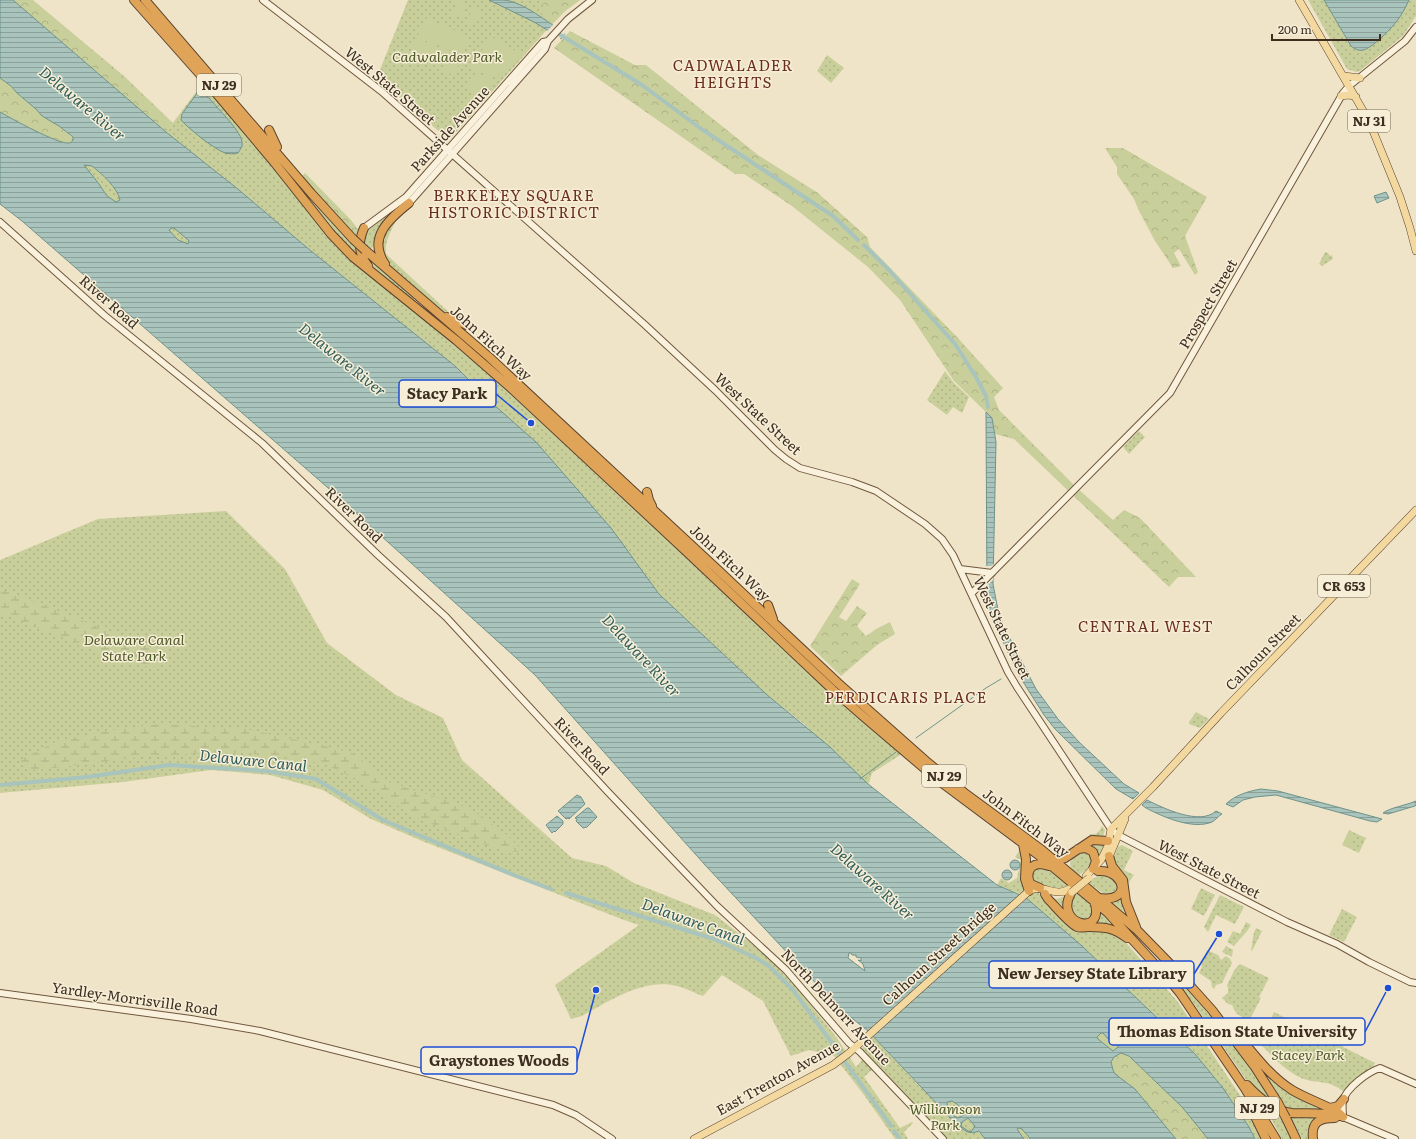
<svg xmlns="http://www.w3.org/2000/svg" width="1416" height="1139" viewBox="0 0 1416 1139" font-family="Literata,serif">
  <defs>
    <pattern id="green-dots" width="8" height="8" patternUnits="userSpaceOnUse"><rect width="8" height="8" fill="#c9cf9b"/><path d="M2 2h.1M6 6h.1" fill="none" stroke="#aeb285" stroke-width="1.8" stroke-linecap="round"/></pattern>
    <pattern id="forest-crowns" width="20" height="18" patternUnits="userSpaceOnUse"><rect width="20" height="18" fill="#c9cf9b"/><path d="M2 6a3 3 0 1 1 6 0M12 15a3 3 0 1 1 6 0" fill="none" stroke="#aeb285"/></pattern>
    <pattern id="wetland-marsh" width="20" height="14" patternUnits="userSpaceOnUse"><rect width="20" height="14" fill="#c9cf9b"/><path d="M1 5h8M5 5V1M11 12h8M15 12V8" fill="none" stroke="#aeb285"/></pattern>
    <pattern id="water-rules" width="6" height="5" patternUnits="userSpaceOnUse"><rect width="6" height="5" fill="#a9c4bc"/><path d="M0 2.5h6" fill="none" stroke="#8ba098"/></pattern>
  </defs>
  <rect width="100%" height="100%" fill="#f0e4c8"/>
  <!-- green -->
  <path fill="url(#green-dots)" d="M138 0H140L152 12 329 218 356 246 358 257 337 237Z
    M408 0H580L565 11 544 33 451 138 444 136 377 77Z
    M1308 0H1324L1351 46 1401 15 1409 0H1416V16L1403 36 1360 71 1356 72 1347 69Z
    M827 55 844 68 831 83 817 71Z
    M205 80 342 246 456 340 905 752 872 773 868 786 804 724 766 694 659 594 611 528 455 366 311 251 239 190 166 132Z
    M84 165 92 166C102 175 117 187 120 200L116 202 107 196 99 184 84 167Z
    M400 205 377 232 373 247 371 249 362 240 366 229Z
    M397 218C392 230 384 241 386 254L455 318C450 316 446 314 441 311 433 305 385 263 382 255 377 238 384 228 397 218Z
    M174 227 189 241 188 244 178 240 169 230Z
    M362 252 414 297 413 300 369 265Z
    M1325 252 1328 253 1330 256 1332 255 1333 259 1322 266 1319 264Z
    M945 371 954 383 969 397 962 413 953 407 947 415 927 400Z
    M1139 431 1145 437 1129 454 1123 447Z
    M226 511 285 569 327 643 396 695 443 718 462 760 572 858 606 866 634 883 715 915 760 950 794 984 837 1038 856 1067 863 1059 873 1069 864 1077 900 1128 912 1122 913 1123 904 1132 908 1139H895L864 1095 834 1056 809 1050 791 1056 763 1001 722 975 703 996C694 993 686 988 677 986 643 978 610 1001 582 1016L571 1019 555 985 639 925 624 920 422 841 371 819 323 790 270 775 211 770 123 782 0 793V560L98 519Z
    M1196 712 1209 719 1200 728 1189 724V722Z
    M1102 826 1105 830 1103 837H1091L1089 835 1091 834H1096L1100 830Z
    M1349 830 1366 838 1359 853 1342 845Z
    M1091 842 1104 845 1102 851 1097 859 1088 846Z
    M1122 845 1133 851 1124 870 1134 875 1127 885 1112 861 1118 847Z
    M1021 848 1024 857 1021 872 1035 892 1045 896 1075 927 1110 929 1121 937 1178 1002 1239 1094 1263 1139H1255L1249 1127 1223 1088 1195 1054 1082 946 1021 894 997 885 1001 878 1009 883 1017 878 1021 860 1015 857Z
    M1081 851 1090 853 1093 859 1087 869 1079 875C1065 866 1069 860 1081 851Z
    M1037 867 1046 868 1069 885C1058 891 1041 888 1032 880L1033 870Z
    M1102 873 1115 877 1119 888 1113 895 1104 894 1088 882Z
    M1201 888 1215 895 1204 916 1191 909Z
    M1123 890 1127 914 1109 901Z
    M1077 892 1089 903 1094 911V915L1087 921 1076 918 1070 911V897Z
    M1220 895 1244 907 1235 924 1216 915 1208 932 1204 927Z
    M1066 896 1067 914 1048 897 1057 899Z
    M1342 909 1357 917 1344 942 1329 935Z
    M1100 912 1122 931 1093 923Z
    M1246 922 1251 925C1247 933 1240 938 1234 946L1227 942 1233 931 1240 934Z
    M1256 928 1262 931 1252 951 1251 950C1253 942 1252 935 1256 928Z
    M1226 946 1233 950 1232 957 1222 952Z
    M1207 950 1218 955 1221 960 1226 956 1230 959 1232 963 1222 983 1216 985 1214 989 1212 987 1211 981 1199 973 1202 967 1201 964Z
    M1160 960C1182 984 1205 1008 1225 1034 1243 1056 1258 1079 1272 1103L1259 1094 1247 1081 1192 1001 1159 961Z
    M1240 964 1269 978 1259 997 1261 998 1247 1025 1243 1021 1242 1017 1236 1013 1232 1005 1228 1004 1222 998 1228 993V988L1227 985 1235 969Z
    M1274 1012 1375 1063 1372 1069 1345 1093C1328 1078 1319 1085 1301 1078 1285 1071 1273 1056 1260 1044L1262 1039Z
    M871 1034 920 1087 945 1096 957 1104 985 1139H943L860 1052Z
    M1268 1073 1329 1109C1314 1119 1310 1119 1309 1139H1302L1285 1106 1266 1074Z
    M1268 1106 1277 1111 1291 1139H1282L1265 1107Z"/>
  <!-- forest -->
  <path fill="url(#forest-crowns)" d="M13 0H33L124 76 173 123 166 132Z
    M545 0H580L565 11 551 25 542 18 543 2Z
    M570 31 635 65H646L758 155 818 193 867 237 870 247 957 337 1003 388 994 397 999 410 1077 488 1113 520 1124 510 1140 518 1196 577H1178L1169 587 1014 439 995 434 992 418 954 381 900 300 868 267 792 206 744 174H735L554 48Z
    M0 78 11 86 17 93 37 110 42 116 59 126 73 138 74 140C72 142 71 143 68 143 58 144 10 118 0 112Z
    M1105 148H1123L1207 197 1185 236 1198 272 1195 275 1179 249 1174 253 1181 266 1173 268 1155 241 1139 211 1134 199 1117 174V167Z
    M305 173 351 220 358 229 356 236 329 209 302 176Z
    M852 579 860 584 839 617 846 621 857 606 867 613 857 626 866 636 876 629 890 622 895 634 877 645 841 676 810 646Z
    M1101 1033H1103L1110 1041 1119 1044 1118 1047 1113 1051 1098 1039 1097 1037Z
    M1121 1053 1129 1056 1182 1107 1208 1139H1176L1135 1089 1115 1074 1113 1070 1111 1062 1114 1057Z
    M1019 1128 1023 1129C1024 1133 1029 1134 1030 1139H1024L1017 1129Z"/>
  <!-- wetland -->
  <path fill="url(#wetland-marsh)" d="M0 588 162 652V661L153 667 133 664 0 613Z
    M159 724 246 729 333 748 355 754 370 768 389 782 416 791 454 802 482 816 508 836 522 850 518 852 500 850 411 816 387 797 358 780 322 763 248 753H209L149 756 38 770 26 769 21 764V760L26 757 57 741 112 730Z"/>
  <!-- pitch -->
  <path fill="#c9cf9b" d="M458 0 468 4 461 18 452 14Z
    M473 7 481 11 474 25 467 21Z
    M425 18 469 36 462 55 417 37Z
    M416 38 445 50 438 67 409 55Z
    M495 38 522 55C505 74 496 83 472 67L489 39Z
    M452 54 462 57 455 74 453 75 446 72 445 70Z
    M477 73 496 82 481 99 469 88C468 81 470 76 477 73Z
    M1349 832 1356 835 1351 847 1344 843Z"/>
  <!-- water -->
  <path fill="url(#water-rules)" stroke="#6f938a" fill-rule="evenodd" d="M0 0H13L166 132 239 190 311 251 455 366 493 404 536 442 611 528 659 594 766 694 830 747 868 784 997 885 1025 897 1082 946 1195 1054 1223 1088 1249 1127 1255 1139H1208L1182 1107 1129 1056 1121 1053 1114 1057 1111 1062 1113 1070 1115 1074 1135 1089 1176 1139H1030C1028 1134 1024 1133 1022 1129L1019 1128 1017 1129 1024 1139H985L979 1131C970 1135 963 1131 959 1124L957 1125 868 1031 838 1007 706 866 535 675 327 487 22 221 0 204V112C10 118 58 144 68 143 71 143 72 142 73 140V137L59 126 42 116 37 110 17 93 11 86 0 78ZM84 165 92 166C102 174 117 187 120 200L116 202 107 196 99 184ZM172 228H174L187 239 189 241 188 244 178 240 169 230ZM849 953H851L852 955H856V957L861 958V961L858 960 863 964 865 971 848 958ZM1101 1033H1103L1110 1041 1119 1044 1118 1047 1113 1051 1098 1039 1097 1037ZM952 1101 957 1104 965 1114 958 1118 954 1116 949 1110H948L947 1102ZM968 1118 975 1126 971 1132 968 1131 961 1126 962 1122Z
    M489 0C494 0 499 0 504 0 524 2 548 23 565 33L561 39 536 23Z
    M1324 0H1409C1405 8 1402 15 1396 22 1391 29 1371 49 1363 50 1358 51 1355 49 1351 46Z
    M200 89H202C210 102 241 129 242 142 243 146 240 150 238 153 233 154 229 154 225 153 214 149 189 129 181 120L182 114Z
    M1386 192 1389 198 1377 203 1374 196Z
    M986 412 992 418 996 442 993 584 998 610 1004 627 1036 689 1058 719 1079 742 1124 784 1139 793 1133 799 1116 789 1055 729 1044 715 1020 677 993 621 987 598Z
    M1261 789 1278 791 1382 819 1377 822 1370 821 1276 795 1255 797 1243 800 1233 807 1226 804C1235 795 1249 791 1261 789Z
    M577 795 581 797 585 804 569 819 568 818 566 819 558 811Z
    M1147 800C1163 808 1200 826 1216 811L1222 814C1218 816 1216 820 1212 822 1193 830 1163 817 1146 808L1142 805Z
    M1416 801V805L1415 806 1388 814 1383 813C1389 808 1407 805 1416 801Z
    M587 808H589L597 817 587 827 583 828 576 821 577 819 575 818Z
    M557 816 563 821V824L555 832 554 831 552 833 546 825Z
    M1010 865a5 5 0 1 1 10 0a5 5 0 1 1-10 0Z
    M1002 875a5 5 0 1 1 10 0a5 5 0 1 1-10 0Z"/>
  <!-- pier -->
  <path fill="#f0e4c8" d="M554 24 566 32 559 40 546 32Z
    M994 564 993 580 985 588V566H991Z"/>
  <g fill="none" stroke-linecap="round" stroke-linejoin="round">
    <!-- stream -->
    <path stroke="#6f938a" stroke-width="1" d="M916 738 986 688 1001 679
      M860 779 896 752"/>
    <!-- canal -->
    <path stroke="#a9c4bc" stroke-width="4" d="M559 34 642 85 700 128 833 216 858 240
      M864 245 890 271 955 344 976 377 986 396 988 407
      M0 785 87 777 169 765 267 771 316 779 383 820 516 876 551 889
      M566 893 714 939 756 958 769 966 793 990 840 1054
      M845 1062 891 1126
      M894 1131 900 1139"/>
    <!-- secondary casing -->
    <g stroke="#6f573f" stroke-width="8">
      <path id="secondary" d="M263 0 381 91 644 324 715 390 775 450 786 459 800 468 852 482 876 491 925 524 942 539 953 555 1008 672 1017 687 1111 829 1118 835 1287 922 1337 944 1369 962 1410 982 1416 983
        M409 203 545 49 548 41
        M0 222 104 315 262 443 378 555 446 617 608 792 717 906 786 970 849 1043 860 1052 943 1139
        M364 228 406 197 543 42 548 41 568 19 592 0
        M960 569 992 573
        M972 593 1170 393 1343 93 1349 86 1405 41 1416 27
        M0 993 191 1019 260 1031 553 1105 576 1115 612 1139
        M1395 1139 1343 1117C1343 1112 1342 1106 1343 1101 1346 1088 1368 1072 1380 1068L1416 1084"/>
    </g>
    <!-- primary casing -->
    <g stroke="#5b4430" stroke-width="8">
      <path id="primary" d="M1299 0 1369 121 1400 197 1410 228 1416 251
        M1344 76 1360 78
        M1341 96 1349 95 1356 97
        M1109 857 1125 819
        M1086 876 1101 860 1108 846 1111 829 1153 787 1221 713 1416 510
        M694 1139 833 1065 849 1053 1029 891C1042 883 1056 898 1069 889"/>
    </g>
    <!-- highway casing -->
    <g stroke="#5b4430" stroke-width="10">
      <path id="highway" d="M134 0 205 80 274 162 331 234 353 257 456 340 511 388 688 553 833 690 864 717 938 780 1037 854 1108 913 1171 982 1180 993 1244 1087 1276 1139
        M145 0 311 193 353 239
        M269 130 277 147
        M364 228C358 242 358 253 368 266
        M365 250 489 357 718 570 838 683 926 761 966 794 1042 850 1137 930 1177 971 1212 1010 1255 1067 1278 1103
        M385 264C367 238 389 219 409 203
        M447 317 467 325
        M647 492 649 500 652 506
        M768 605 773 619
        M1023 844 1026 859 1025 879 1029 891
        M1078 849 1086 848 1093 852 1096 861 1093 869
        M1109 856 1112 866 1123 880 1126 902 1136 927
        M1052 859H1061L1065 858 1092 840 1108 841
        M1098 871C1124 869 1134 903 1099 898
        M1040 888 1031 884C1026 877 1028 865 1039 864 1042 864 1046 865 1049 866
        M1071 893C1053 925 1107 938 1094 901
        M1045 894 1048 899C1056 907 1068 922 1077 927 1081 928 1085 927 1089 927 1106 927 1113 928 1127 938
        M1232 1028C1250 1049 1268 1075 1292 1090 1307 1099 1324 1104 1339 1113L1343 1117
        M1247 1085C1259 1098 1274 1111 1292 1113 1308 1114 1323 1112 1339 1116
        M1249 1104 1266 1139
        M1330 1108 1338 1106 1344 1099
        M1286 1118 1296 1139
        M1313 1139C1311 1122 1319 1118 1335 1118"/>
    </g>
    <!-- secondary -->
    <use href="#secondary" stroke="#faf1dc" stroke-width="6"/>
    <!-- primary -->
    <use href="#primary" stroke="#f3d9a0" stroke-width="7"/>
    <!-- highway -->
    <use href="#highway" stroke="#e0a458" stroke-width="8"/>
    <!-- primary-bridge casing -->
    <g stroke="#5b4430" stroke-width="8" stroke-linecap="butt">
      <path id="primary-bridge" d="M1072 892 1089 878"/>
    </g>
    <!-- highway-bridge casing -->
    <g stroke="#5b4430" stroke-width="10" stroke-linecap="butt">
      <path id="highway-bridge" d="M353 239 365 250
        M1278 1103 1286 1118"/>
    </g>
    <!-- primary-bridge -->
    <use href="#primary-bridge" stroke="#f3d9a0" stroke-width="7"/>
    <!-- highway-bridge -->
    <use href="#highway-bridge" stroke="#e0a458" stroke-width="8"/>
  </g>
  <g text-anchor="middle" stroke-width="3" stroke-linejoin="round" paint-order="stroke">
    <!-- shield labels -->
    <g fill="#f7eed8" stroke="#756857" stroke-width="1">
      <rect x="197" y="74" width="44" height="22" rx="3"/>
      <rect x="1348" y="110" width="42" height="22" rx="3"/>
      <rect x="1318" y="575" width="52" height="22" rx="3"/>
      <rect x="922" y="765" width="44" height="22" rx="3"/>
      <rect x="1235" y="1097" width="44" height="22" rx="3"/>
    </g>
    <g font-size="13" font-weight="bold" fill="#3d2e20">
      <text x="219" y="90">NJ 29</text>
      <text x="1369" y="126">NJ 31</text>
      <text x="1344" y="591">CR 653</text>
      <text x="944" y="781">NJ 29</text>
      <text x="1257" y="1113">NJ 29</text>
    </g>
    <!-- park labels -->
    <g font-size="14" font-style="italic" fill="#4d5a26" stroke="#f7eed8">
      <text x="447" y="62">Cadwalader Park</text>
      <text x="134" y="645">Delaware Canal<tspan x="134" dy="16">State Park</tspan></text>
      <text x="1308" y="1060">Stacey Park</text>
      <text x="945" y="1114">Williamson<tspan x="945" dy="16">Park</tspan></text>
    </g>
    <!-- street labels -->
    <g font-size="14" fill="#3d2e20" stroke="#f7eed8">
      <text transform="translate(390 86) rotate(40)" y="5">West State Street</text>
      <text transform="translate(450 129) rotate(-48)" y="5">Parkside Avenue</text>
      <text transform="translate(109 302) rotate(41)" y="5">River Road</text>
      <text transform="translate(1208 304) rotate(-60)" y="5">Prospect Street</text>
      <text transform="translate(491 343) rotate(42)" y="5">John Fitch Way</text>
      <text transform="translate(758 414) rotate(43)" y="5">West State Street</text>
      <text transform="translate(354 515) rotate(44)" y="5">River Road</text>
      <text transform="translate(730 563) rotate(43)" y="5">John Fitch Way</text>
      <text transform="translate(1002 628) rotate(64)" y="5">West State Street</text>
      <text transform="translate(1263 652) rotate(-46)" y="5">Calhoun Street</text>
      <text transform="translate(582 746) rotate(47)" y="5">River Road</text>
      <text transform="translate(1026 823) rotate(37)" y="5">John Fitch Way</text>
      <text transform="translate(1209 869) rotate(27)" y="5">West State Street</text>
      <text transform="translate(939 954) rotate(-42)" y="5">Calhoun Street Bridge</text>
      <text transform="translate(135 999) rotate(8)" y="5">Yardley-Morrisville Road</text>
      <text transform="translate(836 1007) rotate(47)" y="5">North Delmorr Avenue</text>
      <text transform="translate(778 1078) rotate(-29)" y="5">East Trenton Avenue</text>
    </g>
    <!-- neighbourhood labels -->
    <g font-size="15" letter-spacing="1" fill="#6b2e1e" stroke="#f7eed8">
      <text x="733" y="71">CADWALADER<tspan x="733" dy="17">HEIGHTS</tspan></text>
      <text x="514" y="201">BERKELEY SQUARE<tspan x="514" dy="17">HISTORIC DISTRICT</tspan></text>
      <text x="1146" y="632">CENTRAL WEST</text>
      <text x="906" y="703">PERDICARIS PLACE</text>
    </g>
    <!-- water labels -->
    <g font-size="15" font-style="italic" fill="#2f5d5a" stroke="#f7eed8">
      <text transform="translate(82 104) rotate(40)" y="5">Delaware River</text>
      <text transform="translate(342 360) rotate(39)" y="5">Delaware River</text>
      <text transform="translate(641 656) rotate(47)" y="5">Delaware River</text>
      <text transform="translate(253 761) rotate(6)" y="5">Delaware Canal</text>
      <text transform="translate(872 882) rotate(42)" y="5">Delaware River</text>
      <text transform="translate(693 922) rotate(20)" y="5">Delaware Canal</text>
    </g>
  </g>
  <!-- callouts -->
  <path fill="none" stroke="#1d4ed8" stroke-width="1.5" d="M531 423L496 394M1219 934L1194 974M1388 988L1365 1032M596 990L577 1061"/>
  <g fill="#1d4ed8" stroke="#f7eed8" stroke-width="1.5">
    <circle cx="531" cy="423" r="4"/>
    <circle cx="1219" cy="934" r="4"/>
    <circle cx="1388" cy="988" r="4"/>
    <circle cx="596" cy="990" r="4"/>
  </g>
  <g fill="#f7eed8" stroke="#1d4ed8" stroke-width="1.5">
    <rect x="399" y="380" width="97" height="27" rx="4"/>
    <rect x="989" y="961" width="205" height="27" rx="4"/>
    <rect x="1109" y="1018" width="256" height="27" rx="4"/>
    <rect x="421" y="1047" width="156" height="27" rx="4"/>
  </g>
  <g font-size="15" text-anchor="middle" font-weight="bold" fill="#3d2e20">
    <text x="447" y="399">Stacy Park</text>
    <text x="1092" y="979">New Jersey State Library</text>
    <text x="1237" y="1037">Thomas Edison State University</text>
    <text x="499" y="1066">Graystones Woods</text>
  </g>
  <!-- scale -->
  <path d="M1272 34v6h108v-6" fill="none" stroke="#3d2e20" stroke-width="2"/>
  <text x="1278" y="34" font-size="12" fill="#3d2e20" stroke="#f7eed8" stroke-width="3" paint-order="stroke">200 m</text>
</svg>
